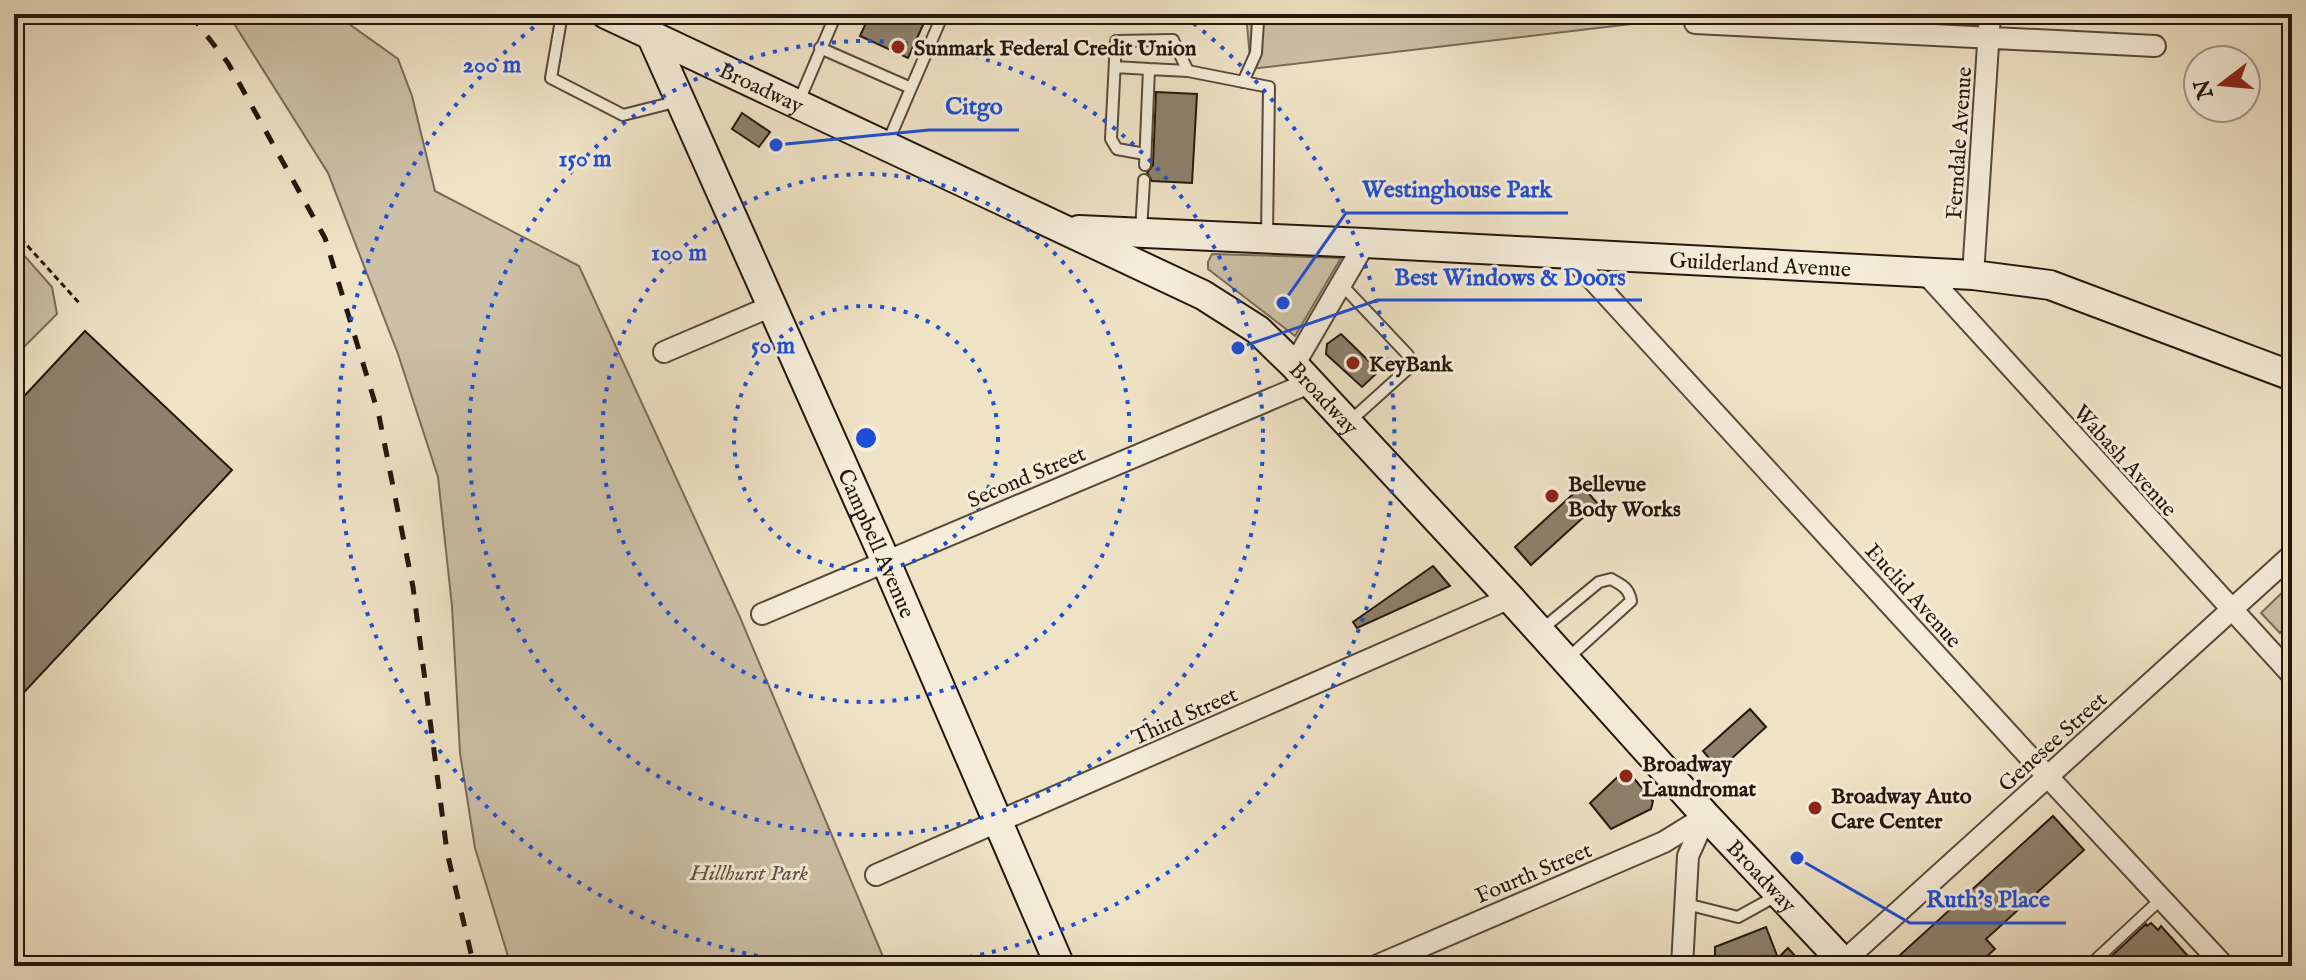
<svg xmlns="http://www.w3.org/2000/svg" width="2306" height="980" viewBox="0 0 2306 980" font-family="'IM FELL English',serif">
  <rect width="100%" height="100%" fill="#efe3c6"/>
  <filter id="stains"><feTurbulence type="fractalNoise" baseFrequency=".0025" numOctaves="4"/><feColorMatrix values="0 0 0 0 .2 0 0 0 0 .09 0 0 0 0 .02 0 0 0 .5 -.17"/></filter>
  <radialGradient id="worn" r=".72"><stop offset=".6" stop-color="#630" stop-opacity="0"/><stop offset="1" stop-color="#630" stop-opacity=".3"/></radialGradient>
  <!-- green -->
  <path fill="#ccc0a6" stroke="#786c59" stroke-width="2" d="M228 14H335L398 59 412 96 435 191 579 266 739 615 887 966H511L475 848 460 753 452 606 438 477 398 354 328 173Z
    M1246 14H1637L1631 24 1251 69Z
    M14 244 52 287 57 314 14 357Z
    M1212 254 1341 258 1295 336 1208 269V262Z
    M2292 583V622L2280 633 2261 613Z"/>
  <!-- building -->
  <path fill="#8d816d" stroke="#23170c" stroke-width="2" d="M870 14H928L908 58 860 36Z
    M1156 92 1197 94 1192 183 1152 181 1147 173 1153 165Z
    M742 113 770 132 759 147 732 129Z
    M85 331 232 470 14 703V407Z
    M1341 334 1379 371 1362 387 1326 354 1327 344Z
    M1582 486 1598 504 1531 565 1515 547Z
    M1433 566 1450 586 1357 628 1353 622Z
    M1750 709 1766 727 1719 770 1703 751Z
    M1626 769 1653 801 1651 809 1611 829 1590 803Z
    M2053 816 2084 850 1986 939 1995 949 1976 966H1910L1900 955Z
    M2151 923 2158 930 2161 926 2187 955 2182 959 2188 966H2101L2146 924 2147 926Z
    M1766 927 1778 958 1788 948 1804 966H1715V947Z"/>
  <g fill="none" stroke-linecap="round" stroke-linejoin="round">
    <!-- lane casing -->
    <g stroke="#564a3a" stroke-width="14">
      <path id="lane" d="M562 14 551 78 623 115 679 101
        M820 48 911 88
        M1115 67 1149 69
        M1243 82 1256 53 1258 21
        M799 101 836 14
        M887 144 943 14
        M1145 154 1117 149 1111 139 1116 41 1173 40 1188 71
        M1145 165 1149 69 1188 71 1269 87 1267 236
        M1141 231 1144 180
        M1341 284 1408 355 1411 366 1349 422
        M1541 630 1599 582 1611 579C1622 585 1629 588 1631 601L1568 658
        M1686 904 1738 917 1778 895
        M2089 966 2161 899"/>
    </g>
    <!-- street casing -->
    <g stroke="#564a3a" stroke-width="24">
      <path id="street" d="M1695 23 2155 46
        M1570 255 2048 777 2224 966
        M1927 275 2292 675
        M1973 275 1990 14
        M664 352 774 305
        M1294 365 1365 243
        M762 614 1309 383
        M876 875 1510 598
        M1843 962 2292 555
        M1376 966 1664 842 1706 816
        M1682 966 1688 856 1706 816"/>
    </g>
    <!-- secondary casing -->
    <g stroke="#23170c" stroke-width="32">
      <g id="secondary">
        <path id="s1" d="M606 14 1203 295 1258 330 1294 365 1510 598 1706 816 1847 966"/>
        <path id="s2" d="M651 35 886 562 1060 966"/>
        <path id="s3" d="M1079 230 1365 243 1973 275 2050 285 2292 376"/>
      </g>
    </g>
    <!-- path -->
    <path stroke="#23170c" stroke-width="3" stroke-dasharray="6 4" stroke-linecap="butt" d="M14 231 81 305"/>
    <!-- lane -->
    <use href="#lane" stroke="#f5edda" stroke-width="10"/>
    <!-- street -->
    <use href="#street" stroke="#f5edda" stroke-width="20"/>
    <!-- secondary -->
    <use href="#secondary" stroke="#f5edda" stroke-width="28"/>
    <!-- rail -->
    <path stroke="#23170c" stroke-width="5" stroke-dasharray="14 14" stroke-linecap="butt" d="M190 14 228 63 325 238 379 416 413 587 447 852 474 966"/>
  </g>
  <!-- distance rings -->
  <g fill="none" stroke="#1d4ed8" stroke-width="4" stroke-dasharray="4 8">
    <circle cx="866" cy="438" r="132"/>
    <circle cx="866" cy="438" r="264"/>
    <circle cx="866" cy="438" r="397"/>
    <path d="M829 966A529 529 0 0 1 548 16M1184 16A529 529 0 0 1 903 966"/>
  </g>
  <!-- markers -->
  <g fill="#8f2418" stroke="#f5edda" stroke-width="3">
    <circle cx="898" cy="47" r="8"/>
    <circle cx="1353" cy="363" r="8"/>
    <circle cx="1552" cy="496" r="8"/>
    <circle cx="1626" cy="776" r="8"/>
    <circle cx="1815" cy="808" r="8"/>
  </g>
  <g text-anchor="middle" stroke-width="6" stroke-linejoin="round" paint-order="stroke">
    <!-- poi labels -->
    <g font-size="22" font-weight="bold" fill="#23170c" stroke="#f5edda" text-anchor="start">
      <text x="914" y="55">Sunmark Federal Credit Union</text>
      <text x="1369" y="371">KeyBank</text>
      <text x="1568" y="491">Bellevue<tspan x="1568" dy="25">Body Works</tspan></text>
      <text x="1642" y="771">Broadway<tspan x="1642" dy="25">Laundromat</tspan></text>
      <text x="1831" y="803">Broadway Auto<tspan x="1831" dy="25">Care Center</tspan></text>
    </g>
    <!-- street labels -->
    <g font-size="22" fill="#23170c" stroke="#f5edda">
      <text dy="8" stroke="none"><textPath href="#s1" startOffset="172">Broadway</textPath></text>
      <text transform="translate(1958 143) rotate(-86)" y="8">Ferndale Avenue</text>
      <text dy="8" stroke="none"><textPath href="#s3" startOffset="682">Guilderland Avenue</textPath></text>
      <text dy="8" stroke="none"><textPath href="#s1" startOffset="820">Broadway</textPath></text>
      <text transform="translate(2126 460) rotate(48)" y="8">Wabash Avenue</text>
      <text transform="translate(1026 476) rotate(-23)" y="8">Second Street</text>
      <text dy="8" stroke="none"><textPath href="#s2" startOffset="556">Campbell Avenue</textPath></text>
      <text transform="translate(1914 595) rotate(48)" y="8">Euclid Avenue</text>
      <text transform="translate(1184 715) rotate(-24)" y="8">Third Street</text>
      <text transform="translate(2052 741) rotate(-42)" y="8">Genesee Street</text>
      <text transform="translate(1533 872) rotate(-23)" y="8">Fourth Street</text>
      <text dy="8" stroke="none"><textPath href="#s1" startOffset="1468">Broadway</textPath></text>
    </g>
    <!-- park labels -->
    <g font-size="22" font-style="italic" fill="#5e5242" stroke="#f5edda">
      <text x="749" y="880">Hillhurst Park</text>
    </g>
  </g>
  <circle cx="866" cy="438" r="12" fill="#1d4ed8" stroke="#f5edda" stroke-width="4"/>
  <g font-size="24" text-anchor="middle" font-weight="bold" fill="#1d4ed8" stroke="#f5edda" stroke-width="6" stroke-linejoin="round" paint-order="stroke">
    <text x="492" y="72">200 m</text>
    <text x="585" y="166">150 m</text>
    <text x="679" y="260">100 m</text>
    <text x="773" y="353">50 m</text>
  </g>
  <!-- callouts -->
  <path fill="none" stroke="#1d4ed8" stroke-width="3" d="M776 145L929 130H1019M1283 303L1346 213H1568M1238 348L1378 300H1642M1797 858L1910 923H2066"/>
  <g fill="#1d4ed8" stroke="#f5edda" stroke-width="3">
    <circle cx="776" cy="145" r="8"/>
    <circle cx="1283" cy="303" r="8"/>
    <circle cx="1238" cy="348" r="8"/>
    <circle cx="1797" cy="858" r="8"/>
  </g>
  <g font-size="24" text-anchor="middle" font-weight="bold" fill="#1d4ed8" stroke="#f5edda" stroke-width="6" stroke-linejoin="round" paint-order="stroke">
    <text x="974" y="114">Citgo</text>
    <text x="1457" y="197">Westinghouse Park</text>
    <text x="1510" y="285">Best Windows &amp; Doors</text>
    <text x="1988" y="907">Ruth's Place</text>
  </g>
  <!-- margin -->
  <rect width="2306" height="980" fill="none" stroke="#efe3c6" stroke-width="48"/>
  <rect x="16" y="16" width="2274" height="948" fill="none" stroke="#23170c" stroke-width="4"/>
  <rect x="24" y="24" width="2258" height="932" fill="none" stroke="#23170c" stroke-width="2"/>
  <!-- north arrow -->
  <g transform="translate(2222 84) rotate(254)"><circle r="38" fill="#f5edda" stroke="#a19788" stroke-width="2"/>
  <path d="M0-6L14 30L0 20L-14 30Z" fill="#8f2418"/>
  <text y="-12" font-size="22" font-weight="bold" text-anchor="middle" fill="#23170c">N</text>
  </g>
  <rect width="100%" height="100%" filter="url(#stains)"/>
  <rect width="100%" height="100%" fill="url(#worn)"/>
</svg>
